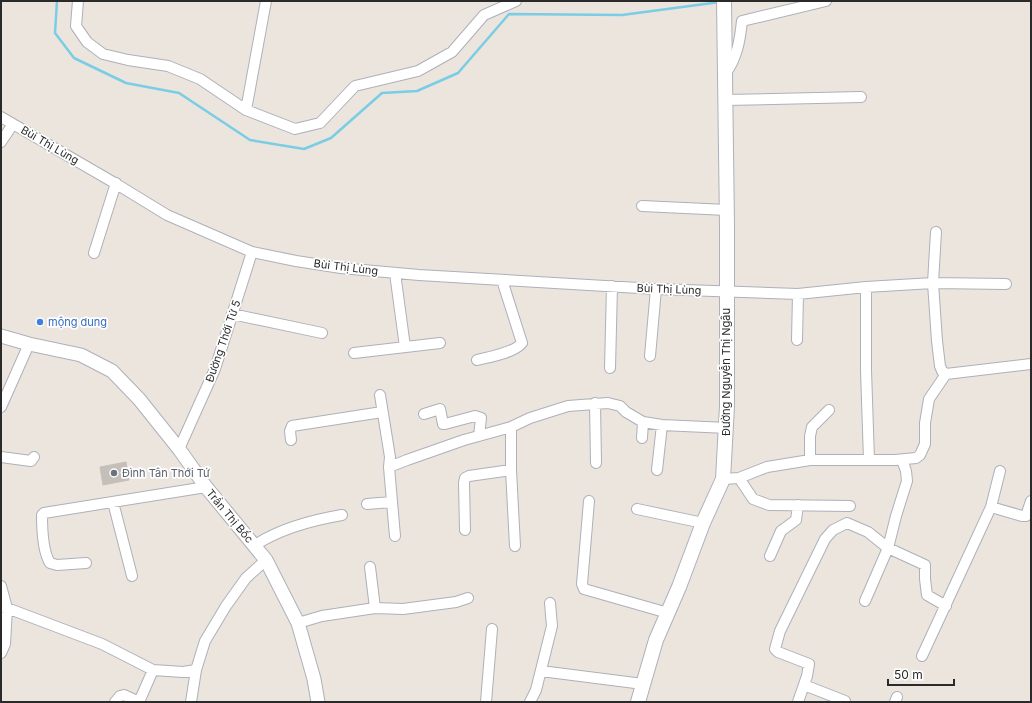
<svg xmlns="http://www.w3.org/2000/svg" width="1032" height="703" viewBox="0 0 1032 703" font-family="Inter,sans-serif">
  <rect width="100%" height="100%" fill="#ebe5de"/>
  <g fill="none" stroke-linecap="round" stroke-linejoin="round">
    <!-- stream -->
    <path stroke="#7acde4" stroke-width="2.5" d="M57 1 55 33 74 58 126 83 179 93 250 140 304 149 331 138 382 93 417 91 458 73 509 14 622 15 720 2"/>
  </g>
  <!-- building -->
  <path fill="#c4bfb9" stroke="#c6c0b7" d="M126 462 129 480 103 485 100 467Z"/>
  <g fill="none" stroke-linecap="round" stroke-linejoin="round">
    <!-- minor casing -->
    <g stroke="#aeb0ba" stroke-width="12">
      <path id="minor" d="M78 1 76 26 87 42 103 54 128 60 168 66 200 79 246 110 295 129 320 123 355 86 418 71 452 52 484 15 516 1
        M725 74C737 59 740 40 742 21L826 1
        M726 100 861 97
        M246 110 266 1
        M1 117 118 185 167 215 252 252 296 261 341 268 419 275 656 289 798 294 866 287 933 283 1006 284
        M1 142 13 124
        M642 206 727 210
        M936 232 933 283 937 341 940 366 942 371 946 374 1031 364
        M94 253 116 183
        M395 273 405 347
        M866 287V370L869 460
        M232 314 322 333
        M797 340 798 294
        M354 353 440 343
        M650 356 656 289
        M477 360C489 357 514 353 522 343L502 280
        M610 368 612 286
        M380 395 390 457 389 467
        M595 403 596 463
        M1 407 29 344
        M424 414 440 409 443 424H445L475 416 481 418 479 436
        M511 427V470L515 546
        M642 438 643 422
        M291 440 290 431 292 426 382 412
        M179 449 215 369 252 252
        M1 457 31 461 34 457
        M810 460V436L812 427 829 410
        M657 470 662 425
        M739 478 753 499 769 505 850 506
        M723 479 739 478 767 467 810 460H895L916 458 920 455 925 444V423L929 399 946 374
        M589 501 582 584 584 589 668 613
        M113 502 132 576
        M392 502 395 536
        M367 504 392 502 389 467 407 460 464 440 511 427 530 418 568 406 608 403 620 406 626 412 643 422 662 425 727 428
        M991 507 1000 471
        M637 509 703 523
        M465 530 464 483 465 478 469 476 511 470
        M255 545C280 529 312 520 342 515
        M770 556 781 531 796 520 798 505
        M86 563 57 565 50 563C43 552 42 529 42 515L44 513 206 487
        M370 567 375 608
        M1 586 7 608 5 644 1 653
        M865 601 888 548 896 516 907 481 906 471 902 460
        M1 607 7 608 102 644 153 670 183 672 196 670
        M298 623 322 616 375 608 403 609 456 602 468 598
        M922 656 991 507 1022 516H1026L1031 501
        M541 671 643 684
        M804 685 845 701
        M115 702 120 696 124 695 139 702
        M139 702 153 670
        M191 702 196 670 205 641 226 606 246 578 266 560
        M486 702 492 629
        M530 702 536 690 552 626 550 603
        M798 702 807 676 809 664 778 652 775 649 780 631 825 539 833 530 847 523 868 532 888 548 925 565V579L927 595 946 606
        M895 702 897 697"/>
    </g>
    <!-- tertiary casing -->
    <g stroke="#aeb0ba" stroke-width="15">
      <path id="tertiary" d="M1 336 29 344 81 355 112 371 139 399 179 449 206 487 266 560 298 623 314 679 318 702"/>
    </g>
    <!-- secondary casing -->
    <g stroke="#aeb0ba" stroke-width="16">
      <path id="secondary" d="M638 702 656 640 679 587 703 523 723 479 727 406V225L724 1"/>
    </g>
    <!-- minor -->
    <use href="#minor" stroke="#fff" stroke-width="10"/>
    <!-- tertiary -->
    <use href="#tertiary" stroke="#fff" stroke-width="13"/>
    <!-- secondary -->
    <use href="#secondary" stroke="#fff" stroke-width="14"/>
  </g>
  <!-- markers -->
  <circle fill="#3f7fe0" stroke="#fff" stroke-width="1.5" cx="40" cy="322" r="4"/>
  <circle fill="#6b7280" stroke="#fff" stroke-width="1.5" cx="114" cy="473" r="4"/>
  <g text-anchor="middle" stroke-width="3.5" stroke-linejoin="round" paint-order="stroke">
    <!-- street labels -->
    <g font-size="11" fill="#2a2a2a" stroke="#fff">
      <text transform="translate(50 145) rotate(30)" y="4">Bùi Thị Lùng</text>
      <text transform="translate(346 267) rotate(7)" y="4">Bùi Thị Lùng</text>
      <text transform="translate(669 289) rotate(2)" y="4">Bùi Thị Lùng</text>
      <text transform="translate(223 341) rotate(-71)" y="4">Đường Thới Tứ 5</text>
      <text transform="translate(726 372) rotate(-90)" y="4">Đường Nguyễn Thị Ngâu</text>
      <text transform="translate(230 516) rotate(50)" y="4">Trần Thị Bốc</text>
    </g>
    <!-- shop labels -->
    <g font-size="11" fill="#366cbe" stroke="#fff" text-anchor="start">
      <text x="48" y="326">mộng dung</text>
    </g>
    <!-- worship labels -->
    <g font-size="11" fill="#5b616d" stroke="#fff" text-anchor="start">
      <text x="122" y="477">Đình Tân Thới Tứ</text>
    </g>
  </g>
  <!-- border -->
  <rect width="1032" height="703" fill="none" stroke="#2a2a2a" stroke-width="4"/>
  <!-- scale -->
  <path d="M888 679v6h66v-6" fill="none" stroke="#2a2a2a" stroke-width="2"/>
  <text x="894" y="679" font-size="12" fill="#2a2a2a" stroke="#ffffff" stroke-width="3" paint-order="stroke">50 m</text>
</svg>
